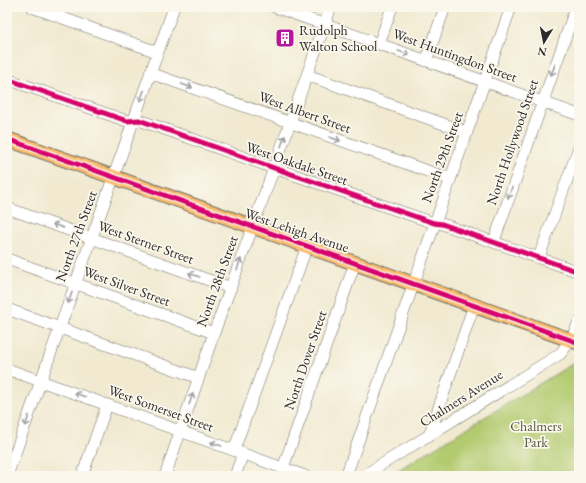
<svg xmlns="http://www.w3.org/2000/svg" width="586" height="483" viewBox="0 0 586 483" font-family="'EB Garamond',serif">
  <rect width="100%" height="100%" fill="#fbf7ec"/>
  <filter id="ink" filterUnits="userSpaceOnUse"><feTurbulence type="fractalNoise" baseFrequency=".025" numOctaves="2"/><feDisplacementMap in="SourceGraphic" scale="8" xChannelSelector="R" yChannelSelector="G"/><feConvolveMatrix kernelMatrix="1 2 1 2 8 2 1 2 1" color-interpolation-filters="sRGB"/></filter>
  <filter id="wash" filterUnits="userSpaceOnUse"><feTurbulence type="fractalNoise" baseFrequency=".012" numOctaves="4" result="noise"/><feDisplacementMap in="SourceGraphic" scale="16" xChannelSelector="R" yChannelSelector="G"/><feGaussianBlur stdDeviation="0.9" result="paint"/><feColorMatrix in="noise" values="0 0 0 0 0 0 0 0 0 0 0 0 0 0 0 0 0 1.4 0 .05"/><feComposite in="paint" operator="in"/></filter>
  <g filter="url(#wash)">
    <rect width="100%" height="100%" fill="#f1ead1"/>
    <!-- green -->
    <path fill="#b3cb70" stroke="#6f7b4e" d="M579 360V476H388Z"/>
  </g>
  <g filter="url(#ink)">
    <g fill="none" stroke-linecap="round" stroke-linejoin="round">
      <!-- minor casing -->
      <g stroke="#706e65" stroke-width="12">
        <path id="minor" d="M32 7 157 52
          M275 7 579 115
          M379 44 392 7
          M426 61 445 7
          M150 73 450 179
          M307 75 466 132
          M7 79 127 121 139 120 274 168 434 223 442 224 579 272
          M7 208 231 288
          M494 241 576 7
          M539 257 579 147
          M7 259 214 333
          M7 309 199 378
          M7 369 305 476
          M429 436 474 305
          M234 450 307 246
          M283 468 355 263
          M7 476 174 7
          M82 476 107 405
          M165 476 214 333 274 168 331 7
          M235 476 243 453
          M346 476 511 7
          M363 476 560 354 571 340 579 322"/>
      </g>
      <!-- major casing -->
      <g stroke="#706e65" stroke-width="16">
        <path id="major" d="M7 139 579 343"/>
      </g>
      <!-- minor -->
      <use href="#minor" stroke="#fff" stroke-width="11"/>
      <!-- major -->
      <use href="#major" stroke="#fbbd6e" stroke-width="14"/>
      <!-- cycleway casing -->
      <g stroke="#fbf7ec" stroke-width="8">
        <path id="cycleway" d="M7 79 127 121 139 120 274 168 434 223 442 224 579 272
          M7 139 579 343"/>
      </g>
      <!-- cycleway -->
      <use href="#cycleway" stroke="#d6006c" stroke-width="5"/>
    </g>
    <!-- one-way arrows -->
    <defs><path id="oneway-shaft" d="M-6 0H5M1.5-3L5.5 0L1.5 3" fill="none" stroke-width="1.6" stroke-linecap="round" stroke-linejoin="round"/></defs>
    <g stroke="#a0a0a0">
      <use href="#oneway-shaft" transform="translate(404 53) rotate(20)"/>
      <use href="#oneway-shaft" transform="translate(553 70) rotate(110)"/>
      <use href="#oneway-shaft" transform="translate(187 86) rotate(19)"/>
      <use href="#oneway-shaft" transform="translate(142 96) rotate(110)"/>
      <use href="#oneway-shaft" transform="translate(335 139) rotate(19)"/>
      <use href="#oneway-shaft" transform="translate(283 141) rotate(-71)"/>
      <use href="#oneway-shaft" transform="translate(510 193) rotate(109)"/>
      <use href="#oneway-shaft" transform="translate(58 226) rotate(-160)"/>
      <use href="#oneway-shaft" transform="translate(239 264) rotate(-71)"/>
      <use href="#oneway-shaft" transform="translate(194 275) rotate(-160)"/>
      <use href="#oneway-shaft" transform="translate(70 298) rotate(109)"/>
      <use href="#oneway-shaft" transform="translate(80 395) rotate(-160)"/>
      <use href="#oneway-shaft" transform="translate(191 399) rotate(-71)"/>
      <use href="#oneway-shaft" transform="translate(27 421) rotate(109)"/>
      <use href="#oneway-shaft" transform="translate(216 444) rotate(-161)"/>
    </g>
  </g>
  <!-- icons -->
  <defs>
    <g id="building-square" transform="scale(1)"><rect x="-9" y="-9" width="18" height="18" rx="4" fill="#b5179e" stroke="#fbf7ec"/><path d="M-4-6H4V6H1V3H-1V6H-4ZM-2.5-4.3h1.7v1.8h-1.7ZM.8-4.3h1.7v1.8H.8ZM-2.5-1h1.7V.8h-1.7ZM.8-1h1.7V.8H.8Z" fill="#fff"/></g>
  </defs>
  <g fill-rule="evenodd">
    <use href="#building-square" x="285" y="38"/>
  </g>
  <g text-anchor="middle" stroke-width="3.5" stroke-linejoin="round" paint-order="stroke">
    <!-- poi labels -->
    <g font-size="14" fill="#2b2b2b" stroke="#fbf7ec" text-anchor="start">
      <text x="299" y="35">Rudolph<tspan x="299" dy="16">Walton School</tspan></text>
    </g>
    <!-- street labels -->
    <g font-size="14" fill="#2b2b2b" stroke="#fbf7ec">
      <text transform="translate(455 55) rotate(20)" y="5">West Huntingdon Street</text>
      <text transform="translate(305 112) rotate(20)" y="5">West Albert Street</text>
      <text transform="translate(512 142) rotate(-71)" y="5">North Hollywood Street</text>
      <text transform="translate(442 157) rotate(-70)" y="5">North 29th Street</text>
      <text transform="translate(297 163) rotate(19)" y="5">West Oakdale Street</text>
      <text transform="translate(297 230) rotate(19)" y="5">West Lehigh Avenue</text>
      <text transform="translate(76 236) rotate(-70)" y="5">North 27th Street</text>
      <text transform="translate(146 242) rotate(20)" y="5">West Sterner Street</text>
      <text transform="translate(217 281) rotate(-70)" y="5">North 28th Street</text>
      <text transform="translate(127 286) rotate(20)" y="5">West Silver Street</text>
      <text transform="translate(305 360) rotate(-71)" y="5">North Dover Street</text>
      <text transform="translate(461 398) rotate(-32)" y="5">Chalmers Avenue</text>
      <text transform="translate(161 408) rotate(20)" y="5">West Somerset Street</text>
    </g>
    <!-- park labels -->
    <g font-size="14" fill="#545b40" stroke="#fbf7ec">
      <text x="536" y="431">Chalmers<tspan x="536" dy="16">Park</tspan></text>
    </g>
  </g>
  <!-- margin -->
  <rect width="586" height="483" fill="none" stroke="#fbf7ec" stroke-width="24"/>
  <!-- north arrow -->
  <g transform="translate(544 42) rotate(190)" stroke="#fbf7ec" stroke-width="3" paint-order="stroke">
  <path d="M0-3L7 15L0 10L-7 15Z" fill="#2b2b2b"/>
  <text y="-6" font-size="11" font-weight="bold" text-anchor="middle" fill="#2b2b2b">N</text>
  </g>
</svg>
